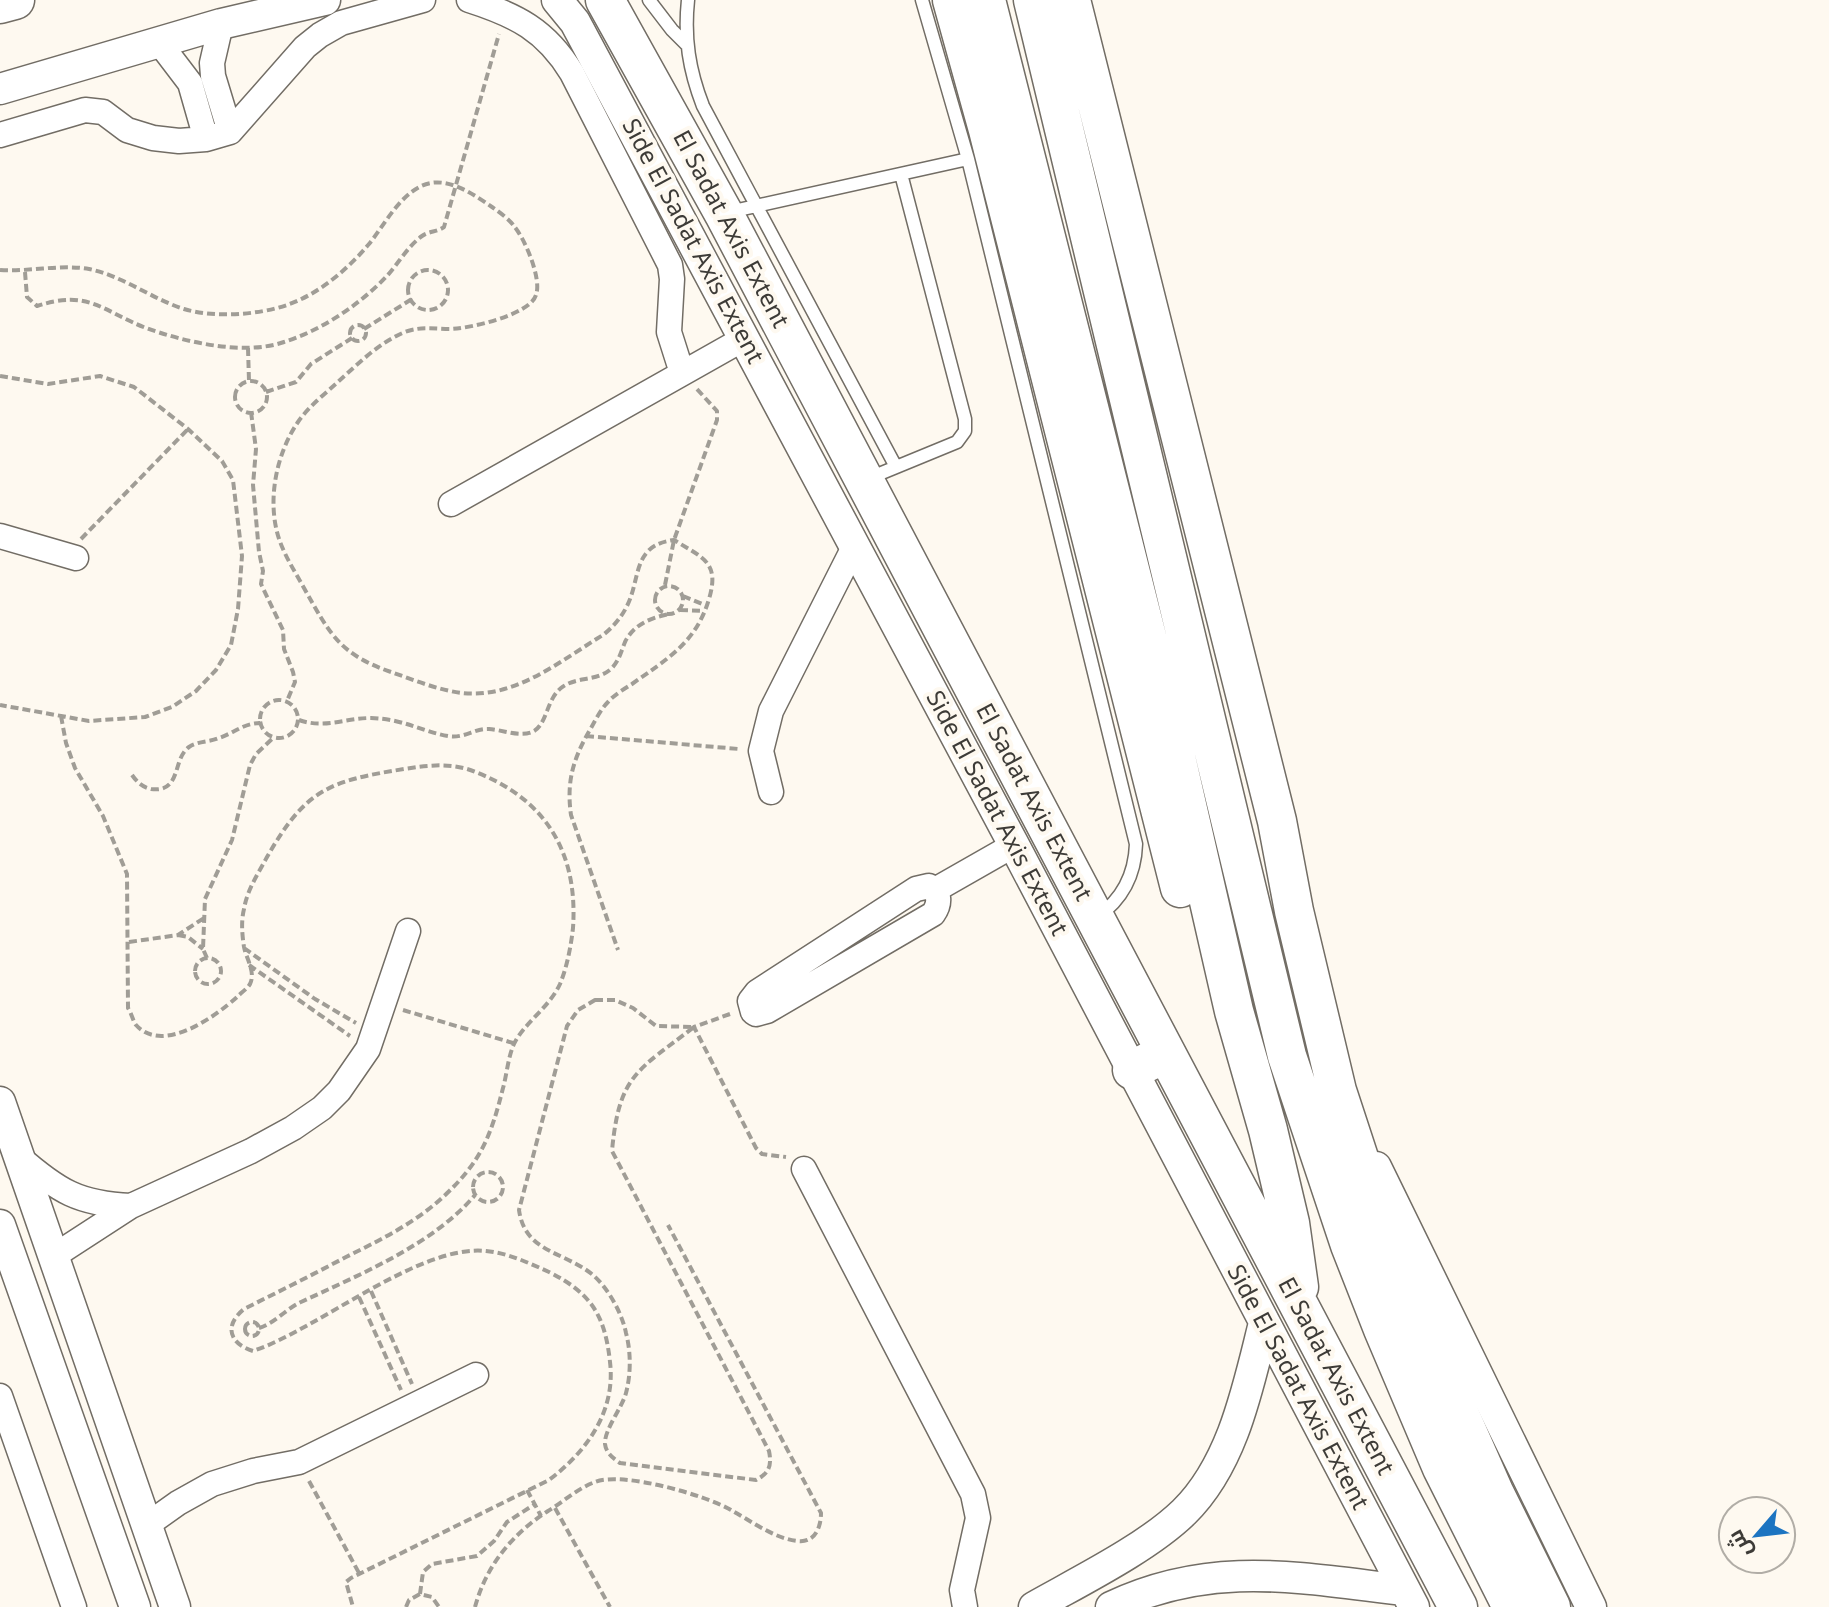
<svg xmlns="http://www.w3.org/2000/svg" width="1829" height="1607" viewBox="0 0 1829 1607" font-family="'Noto Sans',Cairo,sans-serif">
  <rect width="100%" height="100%" fill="#fef9f0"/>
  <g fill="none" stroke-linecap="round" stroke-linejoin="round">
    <!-- service casing -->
    <g stroke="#726d65" stroke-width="15">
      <path id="service" d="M649 0 672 30 686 44
        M688 0C684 38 689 70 703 106L896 467
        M922 0 968 159 1136 844C1135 874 1123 899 1097 917
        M729 212 968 159
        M867 479 957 442 965 431V419L901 174"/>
    </g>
    <!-- minor casing -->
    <g stroke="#726d65" stroke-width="27">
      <path id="minor" d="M469 0C516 15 546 30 572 73L670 265 672 279 669 332 682 373
        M221 24 212 63 213 76 230 132
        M158 41 190 83 206 139
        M0 135 85 110 103 112 127 130 153 138 179 141 206 139 230 132 305 47 320 35 341 23 423 0
        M451 504 745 338
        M0 536 76 558
        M771 792 761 751 771 711 855 545
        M929 886C941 893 940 904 933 914L767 1011 756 1014 753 1012 750 1001 757 992 916 889Z
        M935 890 1014 845
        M19 1157C58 1191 79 1204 131 1206
        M804 1169 973 1494 978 1518 962 1590 965 1607
        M54 1256 131 1206 251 1151 293 1128 322 1108 339 1091 368 1049 408 931
        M0 1396 74 1607
        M147 1525 178 1503 212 1484 253 1471 299 1462 476 1375"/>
    </g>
    <!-- tertiary casing -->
    <g stroke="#726d65" stroke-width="33">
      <path id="tertiary" d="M557 0 575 22 1014 845 1414 1607
        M0 89 221 24 325 0
        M0 1102 175 1607
        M1376 1167 1591 1607
        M0 1225 135 1607
        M1034 1607C1080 1581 1147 1548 1184 1512 1233 1464 1248 1387 1264 1323
        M1111 1607C1212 1559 1299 1578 1405 1590"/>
    </g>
    <!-- primary casing -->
    <g stroke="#726d65" stroke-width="41">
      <path id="primary" d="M605 0 724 214 1458 1607
        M952 0 988 130 1180 888
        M986 0 1163 700 1234 1011 1268 1130 1290 1223 1299 1287
        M1033 0 1287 1056 1350 1245 1383 1329 1442 1468 1512 1607
        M1071 0 1277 821 1294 911 1337 1091 1394 1265 1494 1492 1551 1607
        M0 4 15 0
        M1132 1070 1166 1053"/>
    </g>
    <!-- path -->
    <path stroke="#a09d96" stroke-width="4" stroke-dasharray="8 4" stroke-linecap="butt" d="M408 290a20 20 0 1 1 40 0a20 20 0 1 1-40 0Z
      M0 270C29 272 60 264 89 269 123 276 152 299 184 309 214 318 258 315 287 305 319 294 348 269 369 244 386 223 403 188 431 183 452 179 476 196 492 207 499 212 509 219 514 226 525 239 542 279 536 295 530 315 468 329 449 329 434 329 421 326 405 332 380 342 360 362 340 380 326 393 309 406 298 422 274 457 265 510 283 549 289 563 297 575 304 588 330 634 339 654 391 672 414 680 438 690 462 693 515 699 560 661 603 635 613 627 621 618 627 606 641 578 632 545 674 540 703 558 720 562 709 599 696 643 667 659 632 684 624 689 614 695 608 702 601 709 596 719 591 728 574 757 566 780 571 815L618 950
      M25 272 27 297 37 306C89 289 102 311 146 328 185 342 244 356 284 342 322 330 359 305 386 277 398 264 408 246 422 236 429 231 437 232 444 227L499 34
      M350 333a8 8 0 1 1 16 0a8 8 0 1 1-16 0Z
      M364 329 412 299
      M248 348 249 381
      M0 376 48 384 100 376 134 387 188 429 222 461 233 480 242 556 238 609 231 645 216 670 196 691 172 707 145 717 89 721 0 705
      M235 397a16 16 0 1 1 32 0a16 16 0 1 1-32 0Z
      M266 392 296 382 311 364 352 338
      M251 412 256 449 253 485 259 552 263 571 261 584 283 630 284 649 293 672 295 682 287 701
      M81 539 188 429
      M665 585 674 540 717 420V411L696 388
      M655 600a14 14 0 1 1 28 0a14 14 0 1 1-28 0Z
      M683 596 707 606
      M680 610 704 611
      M260 719a19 19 0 1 1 38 0a19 19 0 1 1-38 0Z
      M61 716 66 743 75 768 103 816 127 874 128 1008C131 1012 133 1021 136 1025 163 1055 216 1016 237 997 241 993 248 988 250 984 256 972 246 958 244 947 242 934 241 921 244 909 247 890 258 874 267 857 306 789 329 781 404 769 430 765 453 762 478 773 548 801 578 855 573 928 571 946 567 967 560 984 549 1008 524 1023 514 1044 508 1057 507 1074 503 1088 491 1136 481 1162 443 1197 415 1223 380 1240 346 1257 312 1275 278 1292 244 1309 223 1326 230 1344 253 1351 319 1329 419 1244 486 1251 508 1253 529 1263 549 1272 591 1293 605 1315 610 1362 616 1412 586 1452 549 1480L351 1578 346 1582 353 1607
      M299 720C324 729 346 718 371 718 404 719 420 731 448 736 464 739 475 728 489 729 503 730 519 737 532 732 547 726 546 700 561 688 576 676 596 682 611 669 619 661 621 652 625 642 634 624 651 618 669 614
      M586 736 739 749
      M132 775C137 782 142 787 151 789 182 793 172 759 189 747 198 741 210 742 219 738 234 733 244 723 260 723
      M178 935 188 937 203 949
      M129 942 178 935 204 918
      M244 948 315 999 356 1023
      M195 971a13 13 0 1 1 26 0a13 13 0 1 1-26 0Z
      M207 958 203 949 205 899 232 840 250 765 256 754 273 738
      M249 965 350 1036
      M595 1000H615L633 1008 656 1026 694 1027C637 1071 619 1075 612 1151L769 1451C772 1466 769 1473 756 1480L620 1463C613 1458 606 1453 605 1444 604 1430 622 1408 626 1393 631 1374 631 1352 626 1333 622 1313 608 1288 593 1275 564 1251 525 1253 519 1210L567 1026 578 1010Z
      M403 1010 513 1043
      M730 1014 694 1027 756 1148 762 1154 786 1157
      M473 1187a15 15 0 1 1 30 0a15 15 0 1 1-30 0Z
      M371 1291 412 1384
      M359 1297 401 1390
      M245 1329a7 7 0 1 1 14 0a7 7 0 1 1-14 0Z
      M259 1328C275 1323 286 1309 301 1302 359 1275 434 1244 475 1195
      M309 1481 359 1573
      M527 1490 541 1516
      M555 1508 610 1607
      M420 1594 423 1572 432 1564 477 1556 494 1541 507 1522 535 1504
      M406 1607 409 1600 420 1594 432 1597 439 1607
      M475 1607C486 1566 512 1534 548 1511 563 1502 578 1488 595 1482 622 1471 705 1495 731 1510 751 1521 775 1539 798 1541 815 1543 821 1527 821 1513L668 1225"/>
    <!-- service -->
    <use href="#service" stroke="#fff" stroke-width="12"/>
    <!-- minor -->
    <use href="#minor" stroke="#fff" stroke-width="24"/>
    <!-- tertiary -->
    <use href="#tertiary" stroke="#fff" stroke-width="30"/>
    <!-- primary -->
    <use href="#primary" stroke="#fff" stroke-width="38"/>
  </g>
  <g text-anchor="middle" stroke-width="8" stroke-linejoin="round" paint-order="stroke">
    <!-- street labels -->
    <g font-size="24" fill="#3d3b37" stroke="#fef9f0">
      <text transform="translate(731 229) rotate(62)" y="8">El Sadat Axis Extent</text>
      <text transform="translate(693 241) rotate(62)" y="8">Side El Sadat Axis Extent</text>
      <text transform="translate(1034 802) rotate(62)" y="8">El Sadat Axis Extent</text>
      <text transform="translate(997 813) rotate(62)" y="8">Side El Sadat Axis Extent</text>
      <text transform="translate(1336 1376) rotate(62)" y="8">El Sadat Axis Extent</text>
      <text transform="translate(1298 1387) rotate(62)" y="8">Side El Sadat Axis Extent</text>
    </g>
  </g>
  <!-- north arrow -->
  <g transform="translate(1757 1535) rotate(242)"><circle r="38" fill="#fef9f0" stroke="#b1ada6" stroke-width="2"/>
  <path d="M0-6L14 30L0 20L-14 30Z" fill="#1c74c1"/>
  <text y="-12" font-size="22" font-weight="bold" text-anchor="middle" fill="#3d3b37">ش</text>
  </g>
</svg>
